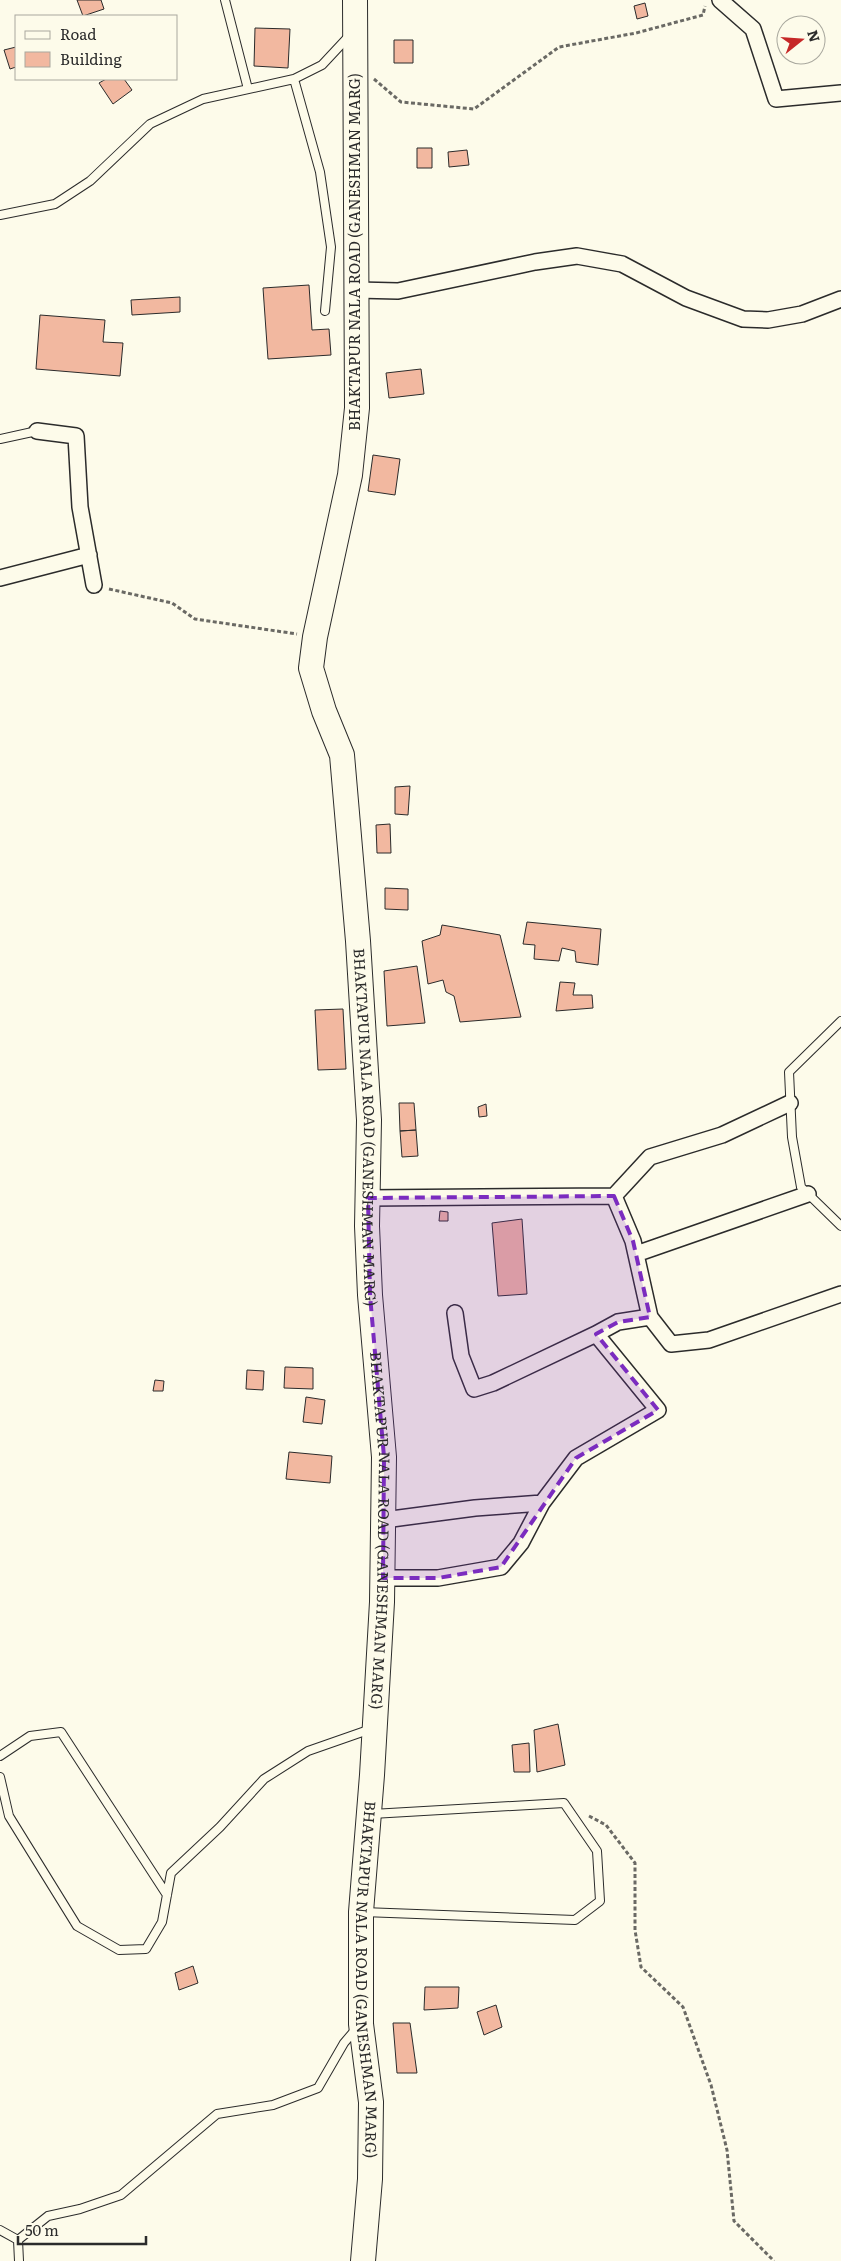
<svg xmlns="http://www.w3.org/2000/svg" width="841" height="2261" viewBox="0 0 841 2261" font-family="Literata,serif">
  <rect width="100%" height="100%" fill="#fdfbea"/>
  <!-- building -->
  <path fill="#f2b8a0" stroke="#2b2b2b" d="M77 0H101L104 9 83 16Z
    M645 3 648 16 637 19 634 6Z
    M255 28 290 29 288 68 254 66Z
    M394 40H413V63H394Z
    M16 47V67L10 69 4 50Z
    M106 79H124L132 90 113 104 99 83Z
    M417 148H432V168H417Z
    M467 150 469 165 449 167 448 152Z
    M309 285 312 330 329 329 331 355 268 359 263 288Z
    M180 297V312L132 315 131 300Z
    M40 315 105 320 103 342 123 343 120 376 36 369Z
    M421 369 424 394 389 398 386 373Z
    M373 455 400 459 395 495 368 491Z
    M410 786 408 815 395 814V787Z
    M390 824 391 853H377L376 825Z
    M385 888 408 889V910L385 909Z
    M527 922 601 929 598 965 576 962 575 951 562 948 559 961 534 959 535 945 523 944Z
    M442 925 500 935 521 1017 460 1022 454 996 446 992 443 980 428 984 422 941 440 935Z
    M417 966 425 1023 387 1026 384 971Z
    M560 982 575 983 573 995H592L593 1008 556 1011Z
    M343 1009 346 1069 318 1070 315 1010Z
    M399 1103H414L416 1130 400 1131Z
    M486 1104 487 1116 479 1117 478 1107Z
    M416 1130 418 1156 402 1157 400 1131Z
    M440 1211 448 1212V1221H439Z
    M522 1219 527 1294 498 1296 492 1223Z
    M285 1367 313 1368V1389L284 1388Z
    M247 1370 264 1371 263 1390 246 1389Z
    M155 1380 164 1381 163 1391H153Z
    M306 1397 325 1400 322 1424 303 1422Z
    M289 1452 332 1456 330 1483 286 1479Z
    M558 1724 565 1765 537 1772 534 1730Z
    M529 1743 530 1772H514L512 1745Z
    M193 1966 198 1983 179 1990 175 1973Z
    M425 1987H459L458 2008 424 2010Z
    M496 2005 502 2027 484 2035 477 2012Z
    M393 2023H410L417 2073H397Z"/>
  <g fill="none" stroke-linecap="round" stroke-linejoin="round">
    <!-- service casing -->
    <g stroke="#2b2b2b" stroke-width="10">
      <path id="service" d="M225 0 248 89
        M294 79 320 172 331 247 325 311
        M0 215 55 204 90 181 150 124 203 99 294 79 322 65 350 35
        M0 439 37 431
        M841 1021 789 1072 792 1137 801 1187 841 1226
        M0 1756 30 1736 61 1732 167 1895
        M0 1777 9 1816 77 1926 119 1950 146 1949 162 1922 171 1873 220 1827 264 1779 308 1751 371 1729
        M363 1912 575 1920 600 1901 597 1851 564 1803 372 1814
        M0 2230 18 2240
        M18 2240 48 2216 80 2209 121 2195 217 2114 273 2105 318 2088 344 2043 356 2029
        M18 2240 19 2261"/>
    </g>
    <!-- minor casing -->
    <g stroke="#2b2b2b" stroke-width="18">
      <path id="minor" d="M720 0 753 29 776 99 841 93
        M357 290 398 291 535 262 577 256 622 264 686 298 743 319 768 320 802 314 841 299
        M37 431 76 436 80 507 94 585
        M0 578 89 555
        M614 1196 650 1157 722 1135 790 1103
        M368 1198 614 1196 633 1241 650 1317 671 1344 709 1340 841 1294
        M636 1254 808 1194
        M455 1313 461 1356 474 1389 493 1383 596 1334 658 1410 576 1458 542 1503
        M596 1334 618 1322 650 1317
        M383 1578H438L501 1567 521 1543 542 1503 475 1508 384 1520"/>
    </g>
    <!-- primary casing -->
    <g stroke="#2b2b2b" stroke-width="26">
      <g id="primary">
        <path id="s1" d="M355 0 357 408 350 475 315 637 311 668 324 711 342 755 358 941 369 1120 367 1226 370 1295 384 1457 382 1602 372 1775 361 1912V2024L371 2102 370 2179 363 2261"/>
      </g>
    </g>
    <!-- path -->
    <path stroke="#6a6964" stroke-width="3" stroke-dasharray="4 2.5" stroke-linecap="butt" d="M374 79 401 102 474 109 559 47 636 33 703 15 705 6
      M109 589 172 603 195 619 297 634
      M589 1816 606 1825 635 1863V1930L641 1967 683 2007 711 2085 727 2150 734 2221 774 2261"/>
    <!-- service -->
    <use href="#service" stroke="#fdfbea" stroke-width="8"/>
    <!-- minor -->
    <use href="#minor" stroke="#fdfbea" stroke-width="15"/>
    <!-- primary -->
    <use href="#primary" stroke="#fdfbea" stroke-width="24"/>
  </g>
  <!-- marked area -->
  <path fill="#7b2cbf" fill-opacity="0.2" stroke="#7b2cbf" stroke-width="4" stroke-dasharray="10 6" stroke-linejoin="round" d="M614 1196 633 1241 650 1317 618 1322 596 1334 658 1410 576 1458 501 1567 438 1578H383L384 1457 370 1295 368 1198Z"/>
  <g text-anchor="middle" stroke-width="4" stroke-linejoin="round" paint-order="stroke">
    <!-- street labels -->
    <g font-size="15" fill="#2b2b2b" stroke="#fdfbea">
      <text transform="translate(355 252) rotate(-90)" y="5">BHAKTAPUR NALA ROAD (GANESHMAN MARG)</text>
      <text dy="5" stroke="none"><textPath href="#s1" startOffset="1138">BHAKTAPUR NALA ROAD (GANESHMAN MARG)</textPath></text>
      <text dy="5" stroke="none"><textPath href="#s1" startOffset="1542">BHAKTAPUR NALA ROAD (GANESHMAN MARG)</textPath></text>
      <text dy="5" stroke="none"><textPath href="#s1" startOffset="1992">BHAKTAPUR NALA ROAD (GANESHMAN MARG)</textPath></text>
    </g>
  </g>
  <!-- legend -->
  <rect x="15" y="15" width="162" height="65" fill="#fdfbea" stroke="#a9a89e"/>
  <rect x="25" y="31" width="25" height="8" fill="#fdfbea" stroke="#a9a89e"/>
  <text x="60" y="40" font-size="15" fill="#2b2b2b">Road</text>
  <rect x="25" y="52" width="25" height="15" fill="#f2b8a0" stroke="#a9a89e"/>
  <text x="60" y="65" font-size="15" fill="#2b2b2b">Building</text>
  <!-- north arrow -->
  <g transform="translate(801 40) rotate(73)"><circle r="24" fill="#fdfbea" stroke="#a9a89e"/>
  <path d="M0-4L9 19L0 12L-9 19Z" fill="#c62828"/>
  <text y="-8" font-size="14" font-weight="bold" text-anchor="middle" fill="#2b2b2b">N</text>
  </g>
  <!-- scale -->
  <path d="M18 2236v8h128v-8" fill="none" stroke="#2b2b2b" stroke-width="2.5"/>
  <text x="25" y="2236" font-size="15" fill="#2b2b2b" stroke="#fdfbea" stroke-width="4" paint-order="stroke">50 m</text>
</svg>
